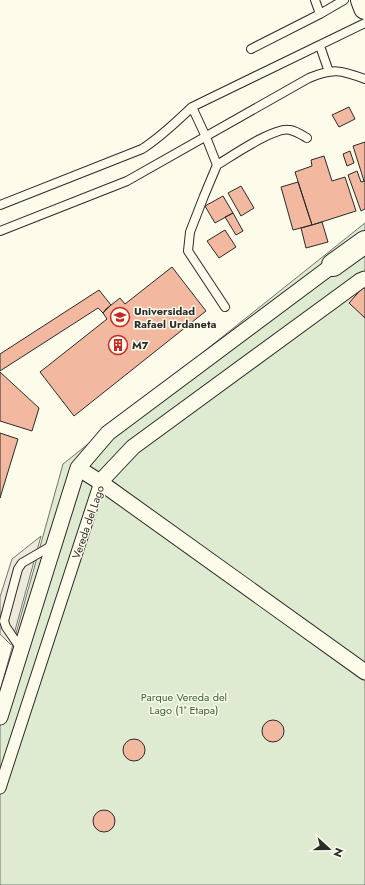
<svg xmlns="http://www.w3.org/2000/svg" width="365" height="885" viewBox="0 0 365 885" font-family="Jost,sans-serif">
  <rect width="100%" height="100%" fill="#fdfbea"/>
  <!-- green -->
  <path fill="#deebd1" stroke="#74746e" d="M365 223V885H0V691L63 464Z"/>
  <!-- parking -->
  <path fill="#eceadb" stroke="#74746e" d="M41 536 11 645 0 634V597L12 559Z"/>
  <!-- building -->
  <path fill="#f2b8a0" stroke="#2b2b2b" d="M349 107 355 119 339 127 332 115Z
    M365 142V181H364L353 146Z
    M350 151 354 163 347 166 343 154Z
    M324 156 332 181 345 177 356 211 312 225 295 172 312 166 311 160Z
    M357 171 361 182 365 181V209L361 211 348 175Z
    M298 182 312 225 293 230 281 187Z
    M241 186 254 208 241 216 228 193Z
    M223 196 233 213 215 223 205 206Z
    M233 213 243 231 236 235 225 217Z
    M322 222 328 242 306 248 301 228Z
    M225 230 236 247 219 258 207 241Z
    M172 267 206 311 74 416 40 372 107 319 103 313 106 309 120 298 125 304Z
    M364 286H365V318L349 303Z
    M99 290 111 305 103 313 98 308 0 371V354Z
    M0 372 39 408 32 431 0 421Z
    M0 433 18 439 0 498Z
    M262 731a11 11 0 1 1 22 0a11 11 0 1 1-22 0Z
    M123 750a11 11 0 1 1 22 0a11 11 0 1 1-22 0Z
    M93 821a11 11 0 1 1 22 0a11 11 0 1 1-22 0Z"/>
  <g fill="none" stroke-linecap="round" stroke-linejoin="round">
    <!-- service casing -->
    <g stroke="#2b2b2b" stroke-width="10">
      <path id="service" d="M315 0 320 14
        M320 46 329 72
        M251 49 320 14 344 0
        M192 107 206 137 217 165 204 196 190 232 188 251 225 307
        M217 165C232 156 275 126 290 130 296 131 302 135 307 138
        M0 205 142 149C161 137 176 122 192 107L365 23
        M0 231 127 181 309 78C334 68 340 70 365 79
        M21 649 6 627 4 621 18 569 22 563 53 545"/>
    </g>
    <!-- pedestrian casing -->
    <g stroke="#2b2b2b" stroke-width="13">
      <path id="pedestrian" d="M0 788 100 482"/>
    </g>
    <!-- minor casing -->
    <g stroke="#2b2b2b" stroke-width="17">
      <path id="minor" d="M78 468 100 482 365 672
        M100 482 133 447 360 281 365 279
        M0 717 78 468 108 433 333 265 341 262"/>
    </g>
    <!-- secondary casing -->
    <g stroke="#2b2b2b" stroke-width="24">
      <path id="secondary" d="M362 0 365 8
        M333 265 365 242"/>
    </g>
    <!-- service -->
    <use href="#service" stroke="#fdfbea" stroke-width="8"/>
    <!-- pedestrian -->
    <use href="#pedestrian" stroke="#fdfbea" stroke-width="11"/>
    <!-- minor -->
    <use href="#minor" stroke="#fdfbea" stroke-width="15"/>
    <!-- secondary -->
    <use href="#secondary" stroke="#fdfbea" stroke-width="22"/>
  </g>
  <!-- icons -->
  <defs>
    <g id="university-ring" transform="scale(1)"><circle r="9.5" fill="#fdfbea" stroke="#c62828" stroke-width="1.5"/><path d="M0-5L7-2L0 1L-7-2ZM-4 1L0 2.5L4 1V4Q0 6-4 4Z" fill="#c62828"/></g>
    <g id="building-ring" transform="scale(1)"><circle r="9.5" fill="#fdfbea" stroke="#c62828" stroke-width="1.5"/><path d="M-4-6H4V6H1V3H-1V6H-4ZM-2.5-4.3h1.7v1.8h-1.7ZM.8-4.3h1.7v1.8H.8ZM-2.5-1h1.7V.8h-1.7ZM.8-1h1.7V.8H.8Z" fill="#c62828"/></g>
  </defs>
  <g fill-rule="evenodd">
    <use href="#university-ring" x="120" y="317"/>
    <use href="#building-ring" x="118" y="345"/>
  </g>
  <g text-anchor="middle" stroke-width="3" stroke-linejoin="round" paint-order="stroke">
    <!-- poi labels -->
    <g font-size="11" font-weight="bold" fill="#2b2b2b" stroke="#fdfbea" text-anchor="start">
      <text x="134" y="315">Universidad<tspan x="134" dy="13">Rafael Urdaneta</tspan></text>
      <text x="132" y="349">M7</text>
    </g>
    <!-- street labels -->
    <g font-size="11" fill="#2b2b2b" stroke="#fdfbea">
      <text transform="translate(88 522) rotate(-71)" y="4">Vereda del Lago</text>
    </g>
    <!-- park labels -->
    <g font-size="11" fill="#34623c" stroke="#fdfbea">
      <text x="184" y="701">Parque Vereda del<tspan x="184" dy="13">Lago (1ª Etapa)</tspan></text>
    </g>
  </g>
  <!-- north arrow -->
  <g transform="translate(329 849) rotate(111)" stroke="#fdfbea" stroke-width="3" paint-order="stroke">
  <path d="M0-3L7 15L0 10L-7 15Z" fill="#2b2b2b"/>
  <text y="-6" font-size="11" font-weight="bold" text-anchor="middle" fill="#2b2b2b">N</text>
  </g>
</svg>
